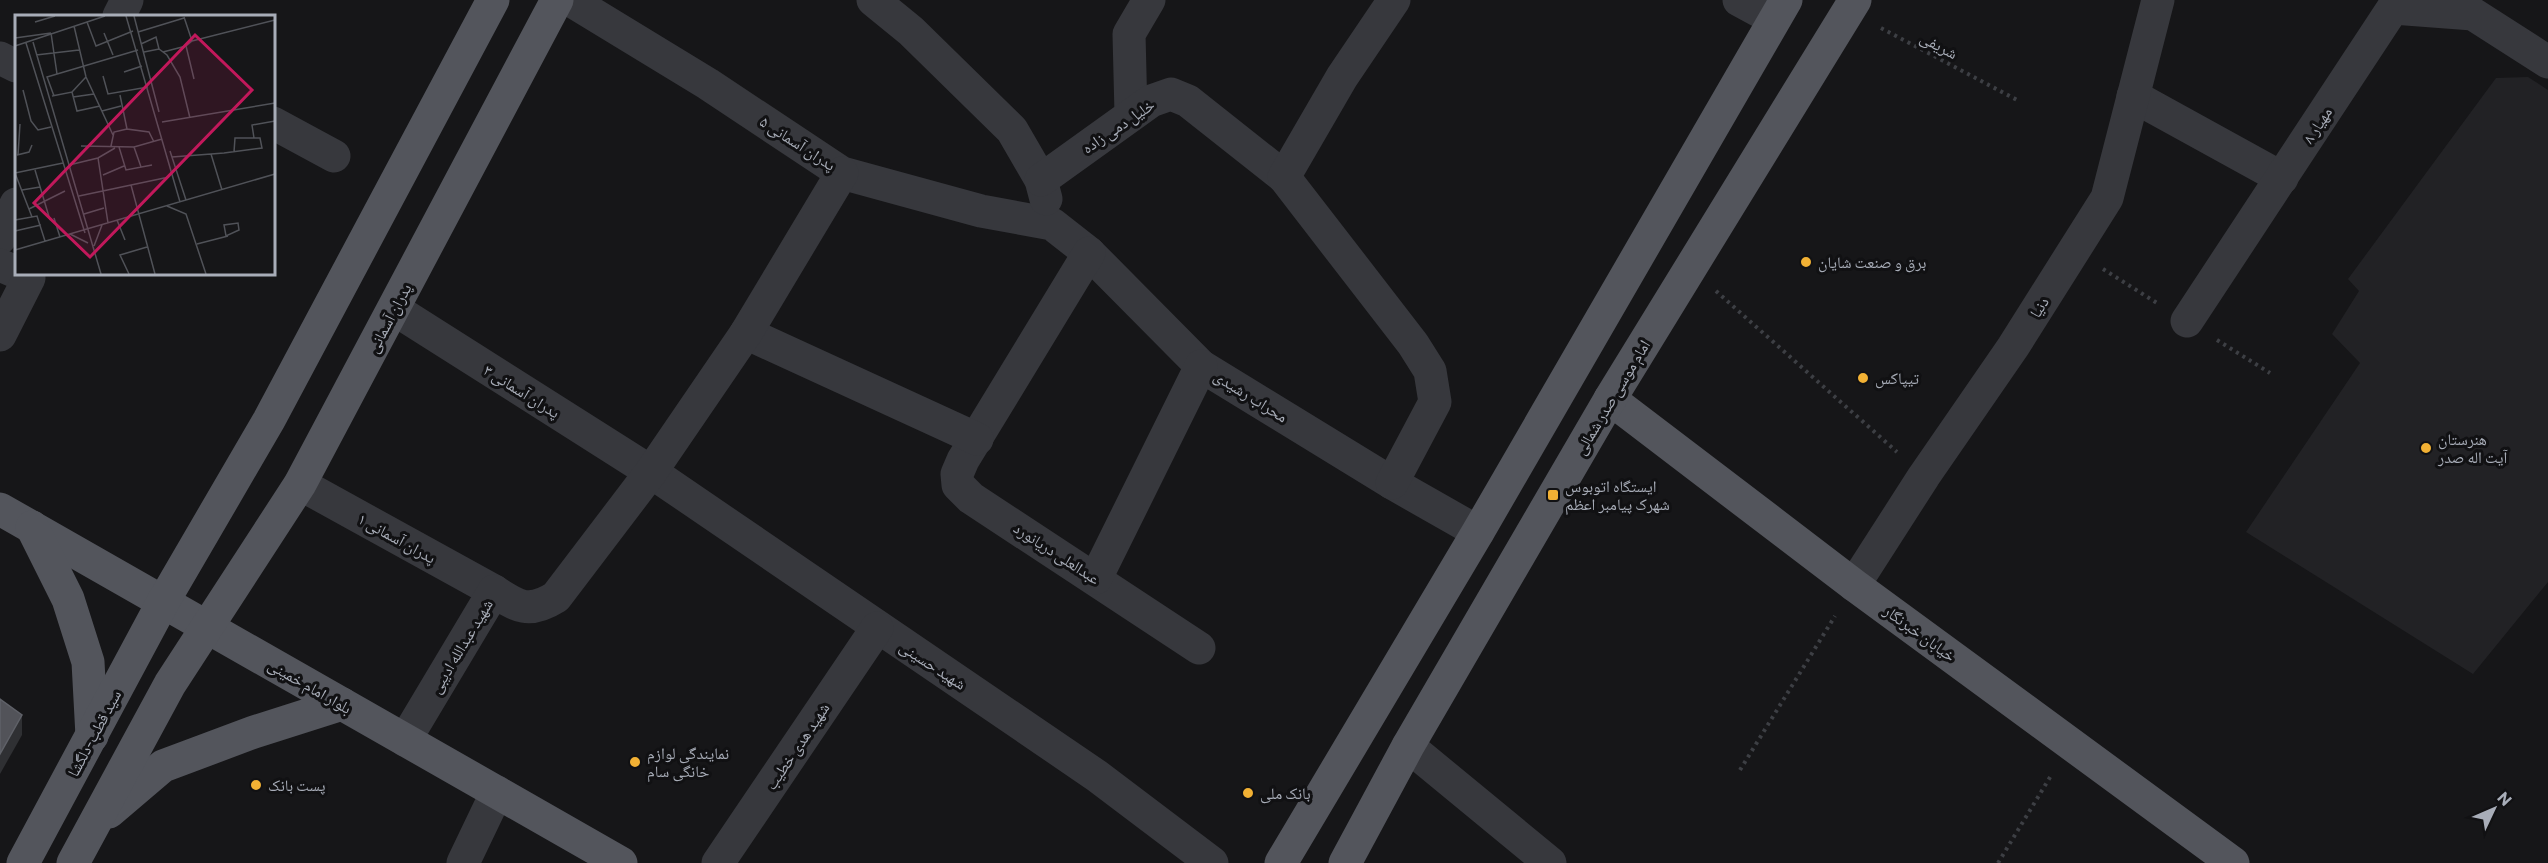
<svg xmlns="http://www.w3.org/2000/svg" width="2548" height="863" font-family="Commissioner,'Noto Naskh Arabic',sans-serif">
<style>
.built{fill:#222225}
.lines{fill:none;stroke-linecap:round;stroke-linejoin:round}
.path{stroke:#3d3f44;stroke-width:4;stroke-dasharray:3 4.5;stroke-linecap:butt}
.minor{stroke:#37383d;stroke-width:33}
.major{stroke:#53555c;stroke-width:33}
.shaded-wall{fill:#2f3033}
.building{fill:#525359;stroke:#5f6168;stroke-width:1.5}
.poi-dot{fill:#f2b134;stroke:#111113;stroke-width:2}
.labels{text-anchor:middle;stroke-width:6;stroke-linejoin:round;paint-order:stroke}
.street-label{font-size:16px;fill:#a8adb8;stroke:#111113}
.poi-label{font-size:16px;fill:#a8adb8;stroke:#111113;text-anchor:start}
.inset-road{fill:none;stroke:#505258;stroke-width:1.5}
.view{fill:#c2185b;fill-opacity:0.15;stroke:#c2185b;stroke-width:3}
.inset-edge{fill:none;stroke:#a8adb8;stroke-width:3}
</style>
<rect width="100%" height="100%" fill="#161618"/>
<path class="built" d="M 2528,77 L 2548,90 L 2548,582 L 2473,674 L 2246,532 L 2360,363 L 2332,334 L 2359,291 L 2348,279 L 2496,78 Z"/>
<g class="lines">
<g class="path">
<path d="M 1881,28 L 2019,101"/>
<path d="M 2103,269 L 2157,303"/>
<path d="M 1716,291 L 1897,452"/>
<path d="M 2217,340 L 2270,373"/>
<path d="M 1740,770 L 1835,616"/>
<path d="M 1998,863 L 2052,774"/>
</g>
<g class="minor">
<path d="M 570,0 L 708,84 L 842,173 L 981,211 L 1052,224 L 1089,253 L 1201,366 L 1392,483 L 1478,532"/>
<path d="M 873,0 L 911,31 L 1012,130 L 1041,180 L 1046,199"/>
<path d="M 1739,0 L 1774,19"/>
<path d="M 119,16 L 127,0"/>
<path d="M 0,58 L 16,66"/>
<path d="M 2133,96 L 2282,178"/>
<path d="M 1131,114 L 1129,34 L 1149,0"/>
<path d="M 273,123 L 334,156"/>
<path d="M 1041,180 L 1151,101 L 1171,94 L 1188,101 L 1284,177"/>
<path d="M 0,238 L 16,204"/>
<path d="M 1089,253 L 963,460 L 957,474 L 958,485 L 971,498 L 1199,648"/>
<path d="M 0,265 L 16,272"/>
<path d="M 394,309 L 651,472 L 1097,776 L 1212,863"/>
<path d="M 2187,321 L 2393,8 L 2473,14 L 2548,62"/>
<path d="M 746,333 L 977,439"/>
<path d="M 0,335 L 29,278"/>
<path d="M 1392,483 L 1435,402 L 1430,371 L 1413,344 L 1284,177 L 1342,77 L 1394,0"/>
<path d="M 300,484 L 494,591"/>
<path d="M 1096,578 L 1201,366"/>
<path d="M 1854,585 L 1924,476 L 2013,347 L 2107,198 L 2158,0"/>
<path d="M 405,740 L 494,591 C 518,607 529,614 556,597 L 651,472 L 746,333 L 842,173"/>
<path d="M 1408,746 L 1550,863"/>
<path d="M 463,863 L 497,792"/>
<path d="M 718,863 L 877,628"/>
</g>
<g class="major">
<path d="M 1610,399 L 1854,585 L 2233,863"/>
<path d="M 0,509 L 621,863"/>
<path d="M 32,527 L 68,599 L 88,662 L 92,736"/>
<path d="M 109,812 L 163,766 L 254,732 L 342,704"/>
<path d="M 23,863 L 163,602 L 269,420 L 493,0"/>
<path d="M 73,863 L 170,684 L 300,484 L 557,0"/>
<path d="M 1281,863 L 1478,532 L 1786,0"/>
<path d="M 1345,863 L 1408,746 L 1610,399 L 1855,0"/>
</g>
</g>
<path class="shaded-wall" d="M 22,715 L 22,735 L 0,774 L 0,754 Z"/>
<path class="building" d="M 0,699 L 22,715 L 0,754 Z"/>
<g class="poi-dot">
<circle cx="1806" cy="262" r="6"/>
<circle cx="1863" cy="378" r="6"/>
<circle cx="2426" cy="448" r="6"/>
<rect x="1547" y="489" width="12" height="12" rx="3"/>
<circle cx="635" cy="762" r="6"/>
<circle cx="256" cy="785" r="6"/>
<circle cx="1248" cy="793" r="6"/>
</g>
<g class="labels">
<g class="street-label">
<text transform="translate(1939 45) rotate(28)" y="6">شریفی</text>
<text transform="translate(2317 125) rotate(-57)" y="6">مهیار ۸</text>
<text transform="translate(1118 126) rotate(-34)" y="6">خلیل دمی زاده</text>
<text transform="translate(798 143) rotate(33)" y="6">پدران آسمانی ۵</text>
<text transform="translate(2039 307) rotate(-58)" y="6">دنیا</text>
<text transform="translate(389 318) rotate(-62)" y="6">پدران آسمانی</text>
<text transform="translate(522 391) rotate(32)" y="6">پدران آسمانی ۳</text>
<text transform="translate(1251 396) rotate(32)" y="6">محراب رشیدی</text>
<text transform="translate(1612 397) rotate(-59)" y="6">امام موسی صدر شمالی</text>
<text transform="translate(397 538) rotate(29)" y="6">پدران آسمانی ۱</text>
<text transform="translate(1057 553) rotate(33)" y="6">عبدالعلی دریانورد</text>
<text transform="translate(1920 633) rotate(36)" y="6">خیابان خبرنگار</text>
<text transform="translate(461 646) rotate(-59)" y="6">شهید عبدالله ادیبی</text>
<text transform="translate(933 665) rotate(33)" y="6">شهید حسینی</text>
<text transform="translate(310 686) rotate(30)" y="6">بلوار امام خمینی</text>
<text transform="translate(94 733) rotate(-62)" y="6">سید قطب-دلگشا</text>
<text transform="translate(797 746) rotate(-56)" y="6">شهید هدی خطیب</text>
</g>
<g class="poi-label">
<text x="1818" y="268">برق و صنعت شایان</text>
<text x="1875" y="384">تیپاکس</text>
<text x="2438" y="445">هنرستان<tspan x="2438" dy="18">آیت اله صدر</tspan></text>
<text x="1565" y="492">ایستگاه اتوبوس<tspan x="1565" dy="18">شهرک پیامبر اعظم</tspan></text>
<text x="647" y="759">نمایندگی لوازم<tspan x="647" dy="18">خانگی سام</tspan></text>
<text x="268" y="791">پست بانک</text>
<text x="1260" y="799">بانک ملی</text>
</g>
</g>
<g transform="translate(15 15)">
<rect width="260" height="260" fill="#161618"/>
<path class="inset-road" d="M 111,1 L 165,187M 119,1 L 144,97M 169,2 L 177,26M 20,7 L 40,1M 72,7 L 81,31 L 118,16M 59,11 L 71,62 L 98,120M 123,17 L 169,3M 36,18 L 42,59M 89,18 L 98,40M 0,23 L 36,18M 177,26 L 260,5M 177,26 L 171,31 L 179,64M 18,27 L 86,259M 11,28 L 70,218M 126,29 L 141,22 L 144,34M 0,31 L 90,1M 129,37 L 144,34 L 152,40 L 165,62 L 175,103M 148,37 L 171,31M 21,40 L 64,35M 109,57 L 127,51M 88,61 L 93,79 L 133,72M 8,75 L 16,106 L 23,115 L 36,112M 57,77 L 71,62M 105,80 L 112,114 L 134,117 L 139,127M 37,81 L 57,77 L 62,96 L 85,91M 39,81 L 32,62 L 123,35M 58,82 L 79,79M 87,96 L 106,91M 147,107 L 260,88M 239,123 L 237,110 L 260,106M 66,131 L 119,132 L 147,124M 96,131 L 99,117 L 112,114M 104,132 L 111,155 L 137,150M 119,132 L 126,152M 155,136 L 171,185M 196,139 L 207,175M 2,140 L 14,137 L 17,130M 3,140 L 5,109M 157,142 L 209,138 L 247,133 L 245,123 L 220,123 L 219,137M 83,143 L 93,208M 54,150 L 83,143 L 100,133M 20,155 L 35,205M 0,158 L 48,148M 0,158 L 17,202M 88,160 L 109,151M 116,170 L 140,259M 7,175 L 25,172M 64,181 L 154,162M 152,191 L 171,199 L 191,259M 14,194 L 50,176M 69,199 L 89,193M 39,203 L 45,222M 0,205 L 22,201 L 30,226M 102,205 L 110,225M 223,208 L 224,215 L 211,221 L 209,210 ZM 0,216 L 26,210M 55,219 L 73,228M 182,229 L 213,221M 79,231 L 87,210M 0,235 L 260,159M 114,259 L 105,240 L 132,232"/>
<path class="view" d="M 180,20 L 237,75 L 75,242 L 19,188 Z"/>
<rect width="260" height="260" class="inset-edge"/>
</g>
<g transform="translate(2494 809) rotate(46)" stroke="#111113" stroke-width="4.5" paint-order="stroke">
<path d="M0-4.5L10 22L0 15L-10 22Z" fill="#a8adb8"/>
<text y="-9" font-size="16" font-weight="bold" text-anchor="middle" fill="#a8adb8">N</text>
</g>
</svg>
